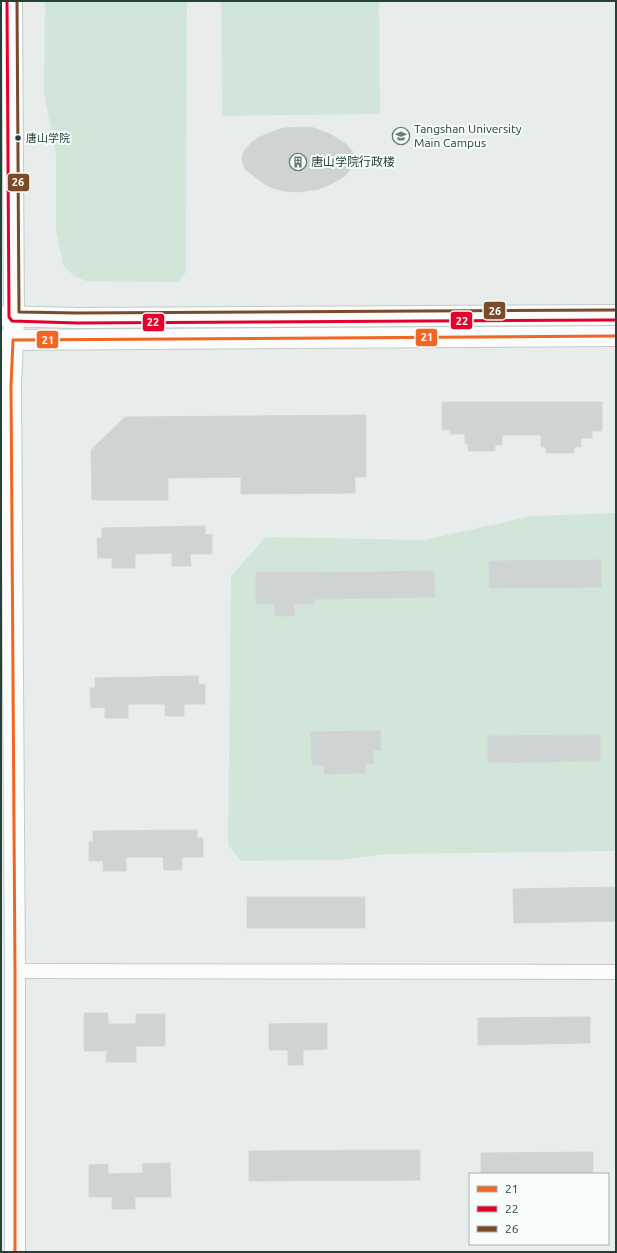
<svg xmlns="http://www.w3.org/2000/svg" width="617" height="1253" font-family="Ubuntu,'Noto Sans SC',sans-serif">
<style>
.green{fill:#d1e6d8}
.building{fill:#cfd4d2;stroke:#d1d6d4}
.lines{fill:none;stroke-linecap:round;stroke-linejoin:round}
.minor-casing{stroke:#c5cac8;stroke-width:16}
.secondary-casing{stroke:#c3cbc8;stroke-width:22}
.minor{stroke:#fcfcfc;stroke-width:14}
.secondary{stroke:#fcfcfc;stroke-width:20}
.bus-1-casing{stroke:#f7fbf9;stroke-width:6}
.bus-2-casing{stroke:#f7fbf9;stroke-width:6}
.bus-3-casing{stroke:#f7fbf9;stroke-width:6}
.bus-1{stroke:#f26522;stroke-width:3}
.bus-2{stroke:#e4002b;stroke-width:3}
.bus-3{stroke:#7a4b2a;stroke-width:3}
.bus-dot{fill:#24423a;stroke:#f7fbf9;stroke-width:1.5}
.labels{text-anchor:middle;stroke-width:4;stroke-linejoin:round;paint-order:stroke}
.bus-label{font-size:11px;fill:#24423a;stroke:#f7fbf9;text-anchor:start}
.poi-label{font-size:12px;fill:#24423a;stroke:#f7fbf9;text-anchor:start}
.line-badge{stroke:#f7fbf9;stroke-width:1.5}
.badge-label{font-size:11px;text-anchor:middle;font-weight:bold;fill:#fff}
</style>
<rect width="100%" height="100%" fill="#e8edeb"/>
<g class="green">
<path d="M 45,1 L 187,1 L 186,272 L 178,282 L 86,281 L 74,276 L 63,265 L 56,231 L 56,154 L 44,93 Z"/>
<path d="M 221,1 L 379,1 L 380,114 L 222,116 Z"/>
<path d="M 616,513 L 616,851 L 387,854 L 340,860 L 241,861 L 228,845 L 231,576 L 266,537 L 424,540 L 532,516 Z"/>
</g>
<g class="building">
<path d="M 304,127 L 314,128 L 330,134 L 346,144 L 353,152 L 355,158 L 353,166 L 345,176 L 331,184 L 319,189 L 298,192 L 285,191 L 273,188 L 263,183 L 245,169 L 242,159 L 244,151 L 251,143 L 258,138 L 276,130 L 285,128 Z"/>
<path d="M 442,402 L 602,402 L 602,431 L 592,431 L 592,438 L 581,438 L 581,447 L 574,447 L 574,453 L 546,453 L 546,447 L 541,447 L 541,435 L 502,435 L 502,445 L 495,445 L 495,451 L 468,451 L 468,444 L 465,444 L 465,434 L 450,434 L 450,430 L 442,430 Z"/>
<path d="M 366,415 L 366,477 L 355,477 L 355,493 L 241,494 L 241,477 L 168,478 L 168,500 L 92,500 L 91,450 L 125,417 Z"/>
<path d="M 205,526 L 205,535 L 212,534 L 212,554 L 190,554 L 191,566 L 172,566 L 172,553 L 135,554 L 135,568 L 112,568 L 112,558 L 98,558 L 97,538 L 102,538 L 102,528 Z"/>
<path d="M 601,560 L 601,587 L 489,588 L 489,561 Z"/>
<path d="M 434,571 L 435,597 L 315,599 L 315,604 L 294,604 L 294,616 L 275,616 L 274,604 L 256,604 L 256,572 L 315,572 L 315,573 Z"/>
<path d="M 198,676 L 199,685 L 205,684 L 205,704 L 184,704 L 184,716 L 165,716 L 165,704 L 128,704 L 128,718 L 105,718 L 105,707 L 91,708 L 90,688 L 95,688 L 95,678 Z"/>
<path d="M 380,731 L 381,750 L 373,750 L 374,764 L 365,764 L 365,773 L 324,774 L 324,765 L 312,765 L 311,732 Z"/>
<path d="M 600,735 L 600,761 L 488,763 L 488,736 Z"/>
<path d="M 197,830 L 197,838 L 203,838 L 203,857 L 182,857 L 182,870 L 164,870 L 163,857 L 126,857 L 126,871 L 103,871 L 103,861 L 89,861 L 89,842 L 93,842 L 93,831 Z"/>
<path d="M 616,887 L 616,921 L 514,923 L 513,889 Z"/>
<rect x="247" y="897" width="118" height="31"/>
<path d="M 84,1013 L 108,1013 L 108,1024 L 136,1024 L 136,1014 L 165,1014 L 165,1046 L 136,1046 L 136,1062 L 106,1062 L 107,1051 L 84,1051 Z"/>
<path d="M 590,1017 L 590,1043 L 478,1045 L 478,1018 Z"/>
<path d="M 327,1023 L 327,1049 L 303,1050 L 303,1065 L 288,1065 L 288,1050 L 269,1050 L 269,1024 Z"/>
<path d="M 420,1150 L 420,1180 L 249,1181 L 249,1151 Z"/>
<path d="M 593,1152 L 593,1174 L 481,1174 L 481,1153 Z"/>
<path d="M 170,1163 L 171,1197 L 135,1197 L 135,1209 L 112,1209 L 112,1197 L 89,1197 L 89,1165 L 108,1164 L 108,1174 L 143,1173 L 142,1164 Z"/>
</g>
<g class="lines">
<defs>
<path id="minor" d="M 15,971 L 616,972"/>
<g id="secondary">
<path d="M 12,1 L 14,317 L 11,385 L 15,971 L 15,1252"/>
<path d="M 1,316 L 77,318 L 616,315"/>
<path d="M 1,340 L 616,336"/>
</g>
</defs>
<use href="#minor" class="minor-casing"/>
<use href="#secondary" class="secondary-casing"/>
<use href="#minor" class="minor"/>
<use href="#secondary" class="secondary"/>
<defs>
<path id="bus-1" d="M 15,1252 L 15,971 L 11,385 L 13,340 L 616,336"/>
<path id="bus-2" d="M 7,1 L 9,317 L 12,321 L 77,323 L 616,320"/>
<path id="bus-3" d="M 17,1 L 19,312 L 77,313 L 616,310"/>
</defs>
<use href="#bus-1" class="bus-1-casing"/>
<use href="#bus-2" class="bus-2-casing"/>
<use href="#bus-3" class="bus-3-casing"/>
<use href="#bus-1" class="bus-1"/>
<use href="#bus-2" class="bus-2"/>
<use href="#bus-3" class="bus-3"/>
</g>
<defs>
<symbol id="university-ring" viewBox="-11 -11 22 22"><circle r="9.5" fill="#f7fbf9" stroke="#697e78" stroke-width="1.5"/><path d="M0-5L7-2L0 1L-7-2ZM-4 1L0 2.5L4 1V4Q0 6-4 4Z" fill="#697e78"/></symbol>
<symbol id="building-ring" viewBox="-11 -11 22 22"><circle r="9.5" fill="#f7fbf9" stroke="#697e78" stroke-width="1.5"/><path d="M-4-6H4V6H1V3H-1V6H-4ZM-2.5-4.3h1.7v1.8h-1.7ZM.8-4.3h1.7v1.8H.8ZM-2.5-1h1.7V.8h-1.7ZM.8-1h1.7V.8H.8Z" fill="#697e78"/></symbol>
</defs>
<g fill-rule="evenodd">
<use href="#university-ring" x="391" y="126" width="20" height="20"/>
<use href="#building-ring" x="288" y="152" width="20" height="20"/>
</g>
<circle class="bus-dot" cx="18" cy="138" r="3.5"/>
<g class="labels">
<g class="bus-label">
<text x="26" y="142">唐山学院</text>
</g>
<g class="poi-label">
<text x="414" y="133">Tangshan University<tspan x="414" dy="14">Main Campus</tspan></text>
<text x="311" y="166">唐山学院行政楼</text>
</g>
</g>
<g class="line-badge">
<rect x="7" y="173" width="23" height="19" rx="4" fill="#7a4b2a"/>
<rect x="483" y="301" width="23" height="19" rx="4" fill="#7a4b2a"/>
<rect x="450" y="311" width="23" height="19" rx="4" fill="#e4002b"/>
<rect x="142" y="313" width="23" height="19" rx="4" fill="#e4002b"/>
<rect x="415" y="328" width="23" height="19" rx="4" fill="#f26522"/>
<rect x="36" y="330" width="23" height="19" rx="4" fill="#f26522"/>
</g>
<g class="badge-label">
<text x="18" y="186">26</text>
<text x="495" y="315">26</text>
<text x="462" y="325">22</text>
<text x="153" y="326">22</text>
<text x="427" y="341">21</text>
<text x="48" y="344">21</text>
</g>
<rect width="617" height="1253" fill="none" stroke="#24423a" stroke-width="4"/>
<rect x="469" y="1173" width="140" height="72" fill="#f7fbf9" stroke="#a3b1ad"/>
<rect x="477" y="1186" width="20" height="6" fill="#f26522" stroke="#a3b1ad"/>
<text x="505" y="1193" font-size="12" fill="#24423a">21</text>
<rect x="477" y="1206" width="20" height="6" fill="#e4002b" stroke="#a3b1ad"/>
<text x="505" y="1213" font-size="12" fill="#24423a">22</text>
<rect x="477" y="1226" width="20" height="6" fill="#7a4b2a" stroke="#a3b1ad"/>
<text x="505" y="1233" font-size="12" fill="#24423a">26</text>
</svg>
